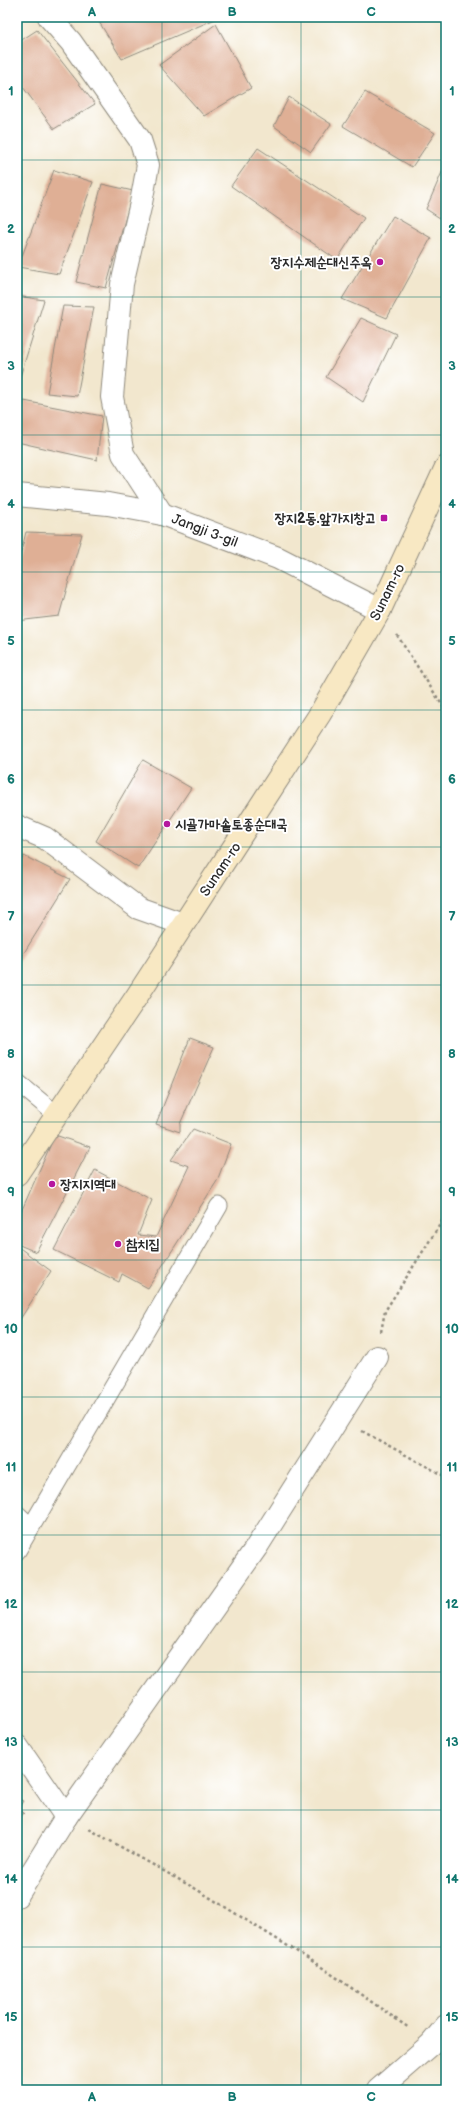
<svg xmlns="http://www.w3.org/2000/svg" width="463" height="2107" font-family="'Balsamiq Sans','Poor Story',sans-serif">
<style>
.building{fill:#dfaf95}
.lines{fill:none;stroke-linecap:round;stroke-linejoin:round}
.lane-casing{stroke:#8e897c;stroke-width:19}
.street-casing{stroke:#8e897c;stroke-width:24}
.secondary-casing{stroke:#8e897c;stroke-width:24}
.path{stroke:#8e897c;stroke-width:2.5;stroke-dasharray:3 3;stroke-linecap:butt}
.lane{stroke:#fff;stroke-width:17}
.street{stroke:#fff;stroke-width:22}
.secondary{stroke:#f8e8c3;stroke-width:22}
.grid{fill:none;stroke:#0f766e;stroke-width:1;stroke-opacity:0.55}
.poi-dot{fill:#b5179e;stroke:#fff;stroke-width:1.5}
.labels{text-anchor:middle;stroke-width:4;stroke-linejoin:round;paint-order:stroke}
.poi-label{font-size:14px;font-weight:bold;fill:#2b2b2b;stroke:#fff;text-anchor:start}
.street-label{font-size:14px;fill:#2b2b2b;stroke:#fff}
.neatline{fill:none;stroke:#0f766e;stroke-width:1.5}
.grid-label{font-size:13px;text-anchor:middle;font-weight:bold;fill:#0f766e}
</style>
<rect width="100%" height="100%" fill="#fff"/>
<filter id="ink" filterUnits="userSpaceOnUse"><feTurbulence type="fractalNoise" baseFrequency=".025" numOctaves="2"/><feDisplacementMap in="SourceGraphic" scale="8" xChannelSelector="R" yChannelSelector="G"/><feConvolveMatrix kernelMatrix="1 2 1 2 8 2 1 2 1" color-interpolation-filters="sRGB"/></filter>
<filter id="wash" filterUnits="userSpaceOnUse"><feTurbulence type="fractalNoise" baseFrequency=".012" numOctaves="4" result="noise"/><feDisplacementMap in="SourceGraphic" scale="16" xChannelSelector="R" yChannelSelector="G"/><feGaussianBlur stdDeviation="0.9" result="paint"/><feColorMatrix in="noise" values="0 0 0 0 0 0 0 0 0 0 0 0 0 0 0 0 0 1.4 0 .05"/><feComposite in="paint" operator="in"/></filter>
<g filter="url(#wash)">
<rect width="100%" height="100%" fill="#f2e7ce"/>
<g id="blocks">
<g class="building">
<path d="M 96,17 L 220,17 L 122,59 Z"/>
<path d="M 216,24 L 251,88 L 204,116 L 159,65 Z"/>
<path d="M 37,30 L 95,104 L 54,129 L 17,79 L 17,43 Z"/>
<path d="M 365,92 L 435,133 L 412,167 L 343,126 Z"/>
<path d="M 289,97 L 331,124 L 311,152 L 274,126 Z"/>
<path d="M 258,148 L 364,218 L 337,260 L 231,186 Z"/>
<path d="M 446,163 L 446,222 L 426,209 Z"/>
<path d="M 54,170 L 93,182 L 59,274 L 18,267 Z"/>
<path d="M 102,184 L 133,191 L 106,288 L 76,282 Z"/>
<path d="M 393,216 L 431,238 L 387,318 L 342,299 Z"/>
<path d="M 17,296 L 44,300 L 19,380 L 17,379 Z"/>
<path d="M 63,306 L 94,307 L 77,396 L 47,393 Z"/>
<path d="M 361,318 L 396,334 L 363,402 L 326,377 Z"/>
<path d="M 24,401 L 102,416 L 97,460 L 17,442 Z"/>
<path d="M 26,532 L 82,534 L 59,616 L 17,621 L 17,568 Z"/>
<path d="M 143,760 L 191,788 L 138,868 L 96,841 Z"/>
<path d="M 24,856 L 70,879 L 17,964 L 17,868 Z"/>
<path d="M 190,1038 L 214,1047 L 180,1124 L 180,1132 L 156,1124 Z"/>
<path d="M 193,1129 L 231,1144 L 217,1181 L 148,1288 L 122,1274 L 119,1282 L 54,1250 L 95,1170 L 152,1200 L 138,1235 L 156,1237 L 189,1166 L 171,1160 Z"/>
<path d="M 55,1135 L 90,1147 L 36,1252 L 17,1244 L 17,1221 Z"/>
<path d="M 17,1246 L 51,1271 L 17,1324 Z"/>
<path d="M 17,1798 L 23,1801 L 18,1809 L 24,1813 L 17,1821 Z"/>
</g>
</g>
</g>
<g filter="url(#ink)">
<use href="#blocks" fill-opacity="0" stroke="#8e897c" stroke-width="1"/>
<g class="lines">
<defs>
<g id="lane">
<path d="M 17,1082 L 57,1115"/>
<path d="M 17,1514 L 31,1527"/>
<path d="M 17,1551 L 219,1206"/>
</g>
<g id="street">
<path d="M 49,17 L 71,42 L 140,140 L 148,165 L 141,203 L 122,284 L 112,397 L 123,454 L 162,514"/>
<path d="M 17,495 L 108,504 L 162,514 L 278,558 L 380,610"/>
<path d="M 17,826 L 45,838 L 138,908 L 183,924"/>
<path d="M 17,1746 L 66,1817"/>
<path d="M 17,1896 L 66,1817 L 256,1548 L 377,1357"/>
<path d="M 378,2090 L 431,2044 L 446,2026"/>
</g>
<path id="secondary" d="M 17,1174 L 137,996 L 320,714 L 380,610 L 446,467"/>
</defs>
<use href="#lane" class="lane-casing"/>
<use href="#street" class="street-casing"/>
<use href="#secondary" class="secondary-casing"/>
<g class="path">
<path d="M 397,635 L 446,711"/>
<path d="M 381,1332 L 385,1311 L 446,1215"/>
<path d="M 362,1431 L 446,1477"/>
<path d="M 89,1829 L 196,1889 L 317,1964 L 409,2028"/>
</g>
<use href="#lane" class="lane"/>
<use href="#street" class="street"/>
<use href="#secondary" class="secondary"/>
</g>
</g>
<path class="grid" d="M 162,17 L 162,2090M 301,17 L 301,2090M 17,160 L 446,160M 17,297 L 446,297M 17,435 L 446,435M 17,572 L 446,572M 17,710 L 446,710M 17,847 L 446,847M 17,985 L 446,985M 17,1122 L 446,1122M 17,1260 L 446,1260M 17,1397 L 446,1397M 17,1535 L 446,1535M 17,1672 L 446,1672M 17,1810 L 446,1810M 17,1947 L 446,1947"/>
<g class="poi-dot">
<circle cx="380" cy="262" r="4"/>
<rect x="380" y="514" width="8" height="8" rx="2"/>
<circle cx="167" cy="824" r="4"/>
<circle cx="52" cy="1184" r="4"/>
<circle cx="118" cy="1244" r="4"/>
</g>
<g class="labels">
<g class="poi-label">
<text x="372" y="267" text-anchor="end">장지수제순대신주옥</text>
<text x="376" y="523" text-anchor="end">장지2동.앞가지창고</text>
<text x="175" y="829">시골가마솥토종순대국</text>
<text x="60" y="1189">장지지역대</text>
<text x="126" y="1249">참치집</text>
</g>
<g class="street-label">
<text transform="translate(205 530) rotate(21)" y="5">Jangji 3-gil</text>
<text transform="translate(387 592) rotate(-64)" y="5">Sunam-ro</text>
<text transform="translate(220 869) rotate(-56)" y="5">Sunam-ro</text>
</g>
</g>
<rect width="463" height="2107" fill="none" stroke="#fff" stroke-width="44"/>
<rect x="22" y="22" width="419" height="2063" class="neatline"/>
<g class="grid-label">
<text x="92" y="16">A</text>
<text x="232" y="16">B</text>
<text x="371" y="16">C</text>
<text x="11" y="95">1</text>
<text x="452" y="95">1</text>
<text x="11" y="233">2</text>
<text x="452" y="233">2</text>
<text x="11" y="370">3</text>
<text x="452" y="370">3</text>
<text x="11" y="508">4</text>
<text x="452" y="508">4</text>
<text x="11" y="645">5</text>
<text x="452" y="645">5</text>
<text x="11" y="783">6</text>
<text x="452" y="783">6</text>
<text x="11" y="921">7</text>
<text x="452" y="921">7</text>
<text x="11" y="1058">8</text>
<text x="452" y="1058">8</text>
<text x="11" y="1196">9</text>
<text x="452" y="1196">9</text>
<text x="11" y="1333">10</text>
<text x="452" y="1333">10</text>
<text x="11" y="1471">11</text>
<text x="452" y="1471">11</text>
<text x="11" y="1608">12</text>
<text x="452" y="1608">12</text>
<text x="11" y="1746">13</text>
<text x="452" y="1746">13</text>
<text x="11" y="1883">14</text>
<text x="452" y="1883">14</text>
<text x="11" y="2021">15</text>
<text x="452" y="2021">15</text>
<text x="92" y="2101">A</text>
<text x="232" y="2101">B</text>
<text x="371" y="2101">C</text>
</g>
</svg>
